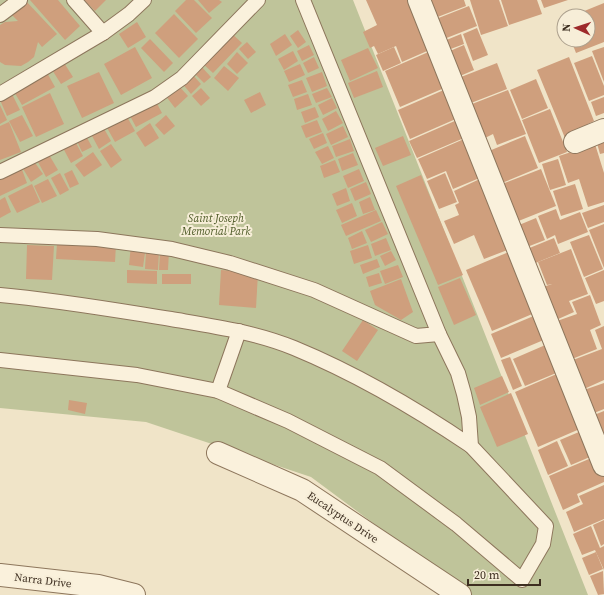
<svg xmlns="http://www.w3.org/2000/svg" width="604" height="595" font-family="'Source Serif 4',serif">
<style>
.cemetery{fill:#bfc49a}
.building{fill:#cf9f7d}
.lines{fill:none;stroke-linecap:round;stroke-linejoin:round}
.service-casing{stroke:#8d765c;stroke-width:16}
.minor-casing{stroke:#8d765c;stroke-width:24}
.service{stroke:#faf1dc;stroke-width:14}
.minor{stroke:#faf1dc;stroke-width:22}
.labels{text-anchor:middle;stroke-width:4;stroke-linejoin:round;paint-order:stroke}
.park-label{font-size:11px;font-style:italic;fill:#4d5a26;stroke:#f7eed8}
.street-label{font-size:11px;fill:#3d2e20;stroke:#f7eed8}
</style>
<rect width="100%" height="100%" fill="#f0e4c8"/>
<path class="cemetery" d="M 0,0 L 353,0 L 588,595 L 470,595 L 311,477 L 146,422 L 0,408 Z"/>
<g class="building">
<path d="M 25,0 L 57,34 L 42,47 L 38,42 L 34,57 L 28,62 L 21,66 L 5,65 L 0,62 L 0,25 L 5,22 L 18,21 L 9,12 Z"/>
<path d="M 30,0 L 58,0 L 80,26 L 65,40 Z"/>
<path d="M 84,0 L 106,0 L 95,11 Z"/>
<path d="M 186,0 L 194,0 L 212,18 L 196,33 L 175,11 Z"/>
<path d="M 198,0 L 219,0 L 222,2 L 209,13 Z"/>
<path d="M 366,0 L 413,0 L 434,48 L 402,62 L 396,46 L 378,54 L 374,46 L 370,48 L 363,32 L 377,25 Z"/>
<path d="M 428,0 L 464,0 L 466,6 L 435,18 Z"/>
<path d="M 470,0 L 499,0 L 508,26 L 481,35 Z"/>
<path d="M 501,0 L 537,0 L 542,14 L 509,25 Z"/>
<path d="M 541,0 L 568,0 L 544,8 Z"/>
<path d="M 604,3 L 604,42 L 576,53 L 571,40 L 588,40 L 588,16 L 572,16 Z"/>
<path d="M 469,6 L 477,26 L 444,39 L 436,19 Z"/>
<path d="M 174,14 L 198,39 L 179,58 L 155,33 Z"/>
<path d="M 137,22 L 146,37 L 128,48 L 119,34 Z"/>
<path d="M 477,28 L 488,55 L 473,61 L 463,34 Z"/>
<path d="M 298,30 L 306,42 L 298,48 L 290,36 Z"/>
<path d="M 229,31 L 242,43 L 213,73 L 200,61 Z"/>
<path d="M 285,34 L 292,45 L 276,56 L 270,44 Z"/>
<path d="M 461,34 L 464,44 L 448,50 L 444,41 Z"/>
<path d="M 150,39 L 173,63 L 164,72 L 141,48 Z"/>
<path d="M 247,42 L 256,52 L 248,59 L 239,49 Z"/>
<path d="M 309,45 L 314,55 L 302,61 L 297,51 Z"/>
<path d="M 464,45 L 474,70 L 460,76 L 450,51 Z"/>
<path d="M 135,47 L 152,78 L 121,95 L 104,64 Z"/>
<path d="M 394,47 L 401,63 L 383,71 L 376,55 Z"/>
<path d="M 604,47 L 604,82 L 592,51 Z"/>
<path d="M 368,48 L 378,68 L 350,81 L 341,60 Z"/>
<path d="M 433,50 L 449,86 L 400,107 L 385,71 Z"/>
<path d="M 293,51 L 298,61 L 284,70 L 278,59 Z"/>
<path d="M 237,52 L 248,63 L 237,74 L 227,64 Z"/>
<path d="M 592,56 L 604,86 L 604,95 L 589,101 L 574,63 Z"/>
<path d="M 314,57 L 319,68 L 308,73 L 303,63 Z"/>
<path d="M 569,57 L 594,121 L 588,124 L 589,128 L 565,138 L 537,70 Z"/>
<path d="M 61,58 L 73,77 L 61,84 L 49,65 Z"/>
<path d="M 497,63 L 507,89 L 471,103 L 461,77 Z"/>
<path d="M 199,64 L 211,77 L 204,83 L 192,71 Z"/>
<path d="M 300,64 L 305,75 L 289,82 L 284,71 Z"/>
<path d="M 224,66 L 239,78 L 228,91 L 214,78 Z"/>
<path d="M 46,71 L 55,87 L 22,105 L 13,90 Z"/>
<path d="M 377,71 L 383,87 L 354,98 L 348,83 Z"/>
<path d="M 99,72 L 114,103 L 82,118 L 67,86 Z"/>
<path d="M 322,72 L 327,86 L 312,92 L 306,78 Z"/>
<path d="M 191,73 L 201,84 L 191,94 L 181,82 Z"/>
<path d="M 536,79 L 548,108 L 522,119 L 510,90 Z"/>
<path d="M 302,80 L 307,92 L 293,97 L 288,85 Z"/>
<path d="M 177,84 L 188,96 L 175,108 L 165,95 Z"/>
<path d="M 201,88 L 210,98 L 201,106 L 192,96 Z"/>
<path d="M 327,88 L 332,97 L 316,103 L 312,94 Z"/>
<path d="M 446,89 L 458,118 L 410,139 L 398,110 Z"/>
<path d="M 508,90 L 526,134 L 497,145 L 493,134 L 485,138 L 472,104 Z"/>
<path d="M 260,92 L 266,105 L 251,113 L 244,100 Z"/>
<path d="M 50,93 L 64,124 L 36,137 L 22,107 Z"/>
<path d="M 12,94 L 20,110 L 7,116 L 0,100 Z"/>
<path d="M 308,94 L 312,105 L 297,110 L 294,99 Z"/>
<path d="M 604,97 L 604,113 L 596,116 L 591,102 Z"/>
<path d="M 154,98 L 162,113 L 136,127 L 128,112 Z"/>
<path d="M 332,98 L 337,108 L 323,115 L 318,105 Z"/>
<path d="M 0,105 L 7,120 L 0,124 Z"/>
<path d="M 315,107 L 319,117 L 305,123 L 301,112 Z"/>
<path d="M 550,109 L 567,152 L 539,163 L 522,120 Z"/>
<path d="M 336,111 L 343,123 L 328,131 L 322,119 Z"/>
<path d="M 22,115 L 33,136 L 20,142 L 9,121 Z"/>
<path d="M 126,115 L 135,131 L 115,142 L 106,126 Z"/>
<path d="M 166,115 L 175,126 L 164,135 L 155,125 Z"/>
<path d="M 317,120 L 322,132 L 306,138 L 301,126 Z"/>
<path d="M 457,120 L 464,138 L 417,158 L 409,141 Z"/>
<path d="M 9,122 L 21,152 L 0,160 L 0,126 Z"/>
<path d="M 150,123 L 159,138 L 145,147 L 136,133 Z"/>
<path d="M 343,126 L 348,137 L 331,145 L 326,134 Z"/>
<path d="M 103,127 L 111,141 L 99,149 L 91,134 Z"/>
<path d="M 323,133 L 327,143 L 314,149 L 309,139 Z"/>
<path d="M 604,133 L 604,153 L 600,154 L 595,136 Z"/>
<path d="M 85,134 L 92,147 L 82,152 L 76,139 Z"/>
<path d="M 403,136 L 411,155 L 383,166 L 375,148 Z"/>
<path d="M 525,136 L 538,168 L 502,183 L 489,151 Z"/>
<path d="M 350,139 L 354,151 L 336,157 L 332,146 Z"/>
<path d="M 464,139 L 482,177 L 453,189 L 446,171 L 427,179 L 418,159 Z"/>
<path d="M 75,141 L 83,156 L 71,163 L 63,148 Z"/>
<path d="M 111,144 L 122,160 L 111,168 L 100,151 Z"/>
<path d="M 595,144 L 604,173 L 604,202 L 588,207 L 579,179 L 568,183 L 559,156 Z"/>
<path d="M 328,146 L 334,158 L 322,164 L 315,152 Z"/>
<path d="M 93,152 L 102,165 L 84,177 L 75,165 Z"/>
<path d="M 48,153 L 58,170 L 46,177 L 37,160 Z"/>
<path d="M 353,153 L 358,165 L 342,171 L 338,159 Z"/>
<path d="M 558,159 L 566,185 L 550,190 L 542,164 Z"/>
<path d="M 33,160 L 43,174 L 31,182 L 22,167 Z"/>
<path d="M 335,160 L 340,172 L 324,178 L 320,166 Z"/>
<path d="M 21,167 L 27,183 L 0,196 L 0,178 Z"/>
<path d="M 359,169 L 364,181 L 348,188 L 343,176 Z"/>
<path d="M 541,169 L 556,206 L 516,222 L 502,184 Z"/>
<path d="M 72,170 L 79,184 L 70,188 L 64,174 Z"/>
<path d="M 60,173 L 69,190 L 60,195 L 51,178 Z"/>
<path d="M 445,173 L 457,202 L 439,209 L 427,181 Z"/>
<path d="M 421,175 L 463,275 L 438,285 L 396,186 Z"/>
<path d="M 482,178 L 510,249 L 484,259 L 474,235 L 454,244 L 444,221 L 459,215 L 455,205 L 459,203 L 454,191 Z"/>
<path d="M 48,179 L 57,196 L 42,203 L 34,186 Z"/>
<path d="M 366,182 L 371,194 L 355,201 L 350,189 Z"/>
<path d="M 32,184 L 40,202 L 17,213 L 8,196 Z"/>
<path d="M 575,184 L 583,209 L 561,216 L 553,191 Z"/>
<path d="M 346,188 L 350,201 L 337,206 L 332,194 Z"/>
<path d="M 5,197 L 11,212 L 0,218 L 0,200 Z"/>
<path d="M 370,197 L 375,210 L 363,214 L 359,202 Z"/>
<path d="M 352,203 L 357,216 L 342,223 L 336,210 Z"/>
<path d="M 604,205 L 604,222 L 588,228 L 582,213 Z"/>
<path d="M 556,209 L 560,220 L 580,212 L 588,232 L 558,244 L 555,235 L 547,239 L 538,216 Z"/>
<path d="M 376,210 L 381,221 L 346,236 L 341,225 Z"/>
<path d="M 536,218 L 545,240 L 527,247 L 519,225 Z"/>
<path d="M 382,222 L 388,234 L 371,242 L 365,230 Z"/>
<path d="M 604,224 L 604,268 L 589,230 Z"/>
<path d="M 362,231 L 367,243 L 352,249 L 348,238 Z"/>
<path d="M 589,235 L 603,269 L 584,277 L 570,242 Z"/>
<path d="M 386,238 L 391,250 L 375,256 L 371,244 Z"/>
<path d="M 554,238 L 560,253 L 533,264 L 527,249 Z"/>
<path d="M 57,243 L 116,245 L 115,262 L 56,259 Z"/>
<path d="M 27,245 L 54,246 L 52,280 L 26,279 Z"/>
<path d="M 131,245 L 146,246 L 143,267 L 129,265 Z"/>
<path d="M 368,245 L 372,258 L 354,264 L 350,251 Z"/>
<path d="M 571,249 L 588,294 L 569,301 L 574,312 L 556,320 L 543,287 L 552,284 L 547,285 L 538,262 Z"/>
<path d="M 146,251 L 159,251 L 158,270 L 145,269 Z"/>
<path d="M 160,251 L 169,251 L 168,270 L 159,270 Z"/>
<path d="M 391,251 L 396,260 L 385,266 L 380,256 Z"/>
<path d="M 511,251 L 537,312 L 492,331 L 466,270 Z"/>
<path d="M 377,259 L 380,267 L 363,274 L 360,265 Z"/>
<path d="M 398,265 L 403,277 L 385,284 L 380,271 Z"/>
<path d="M 127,270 L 157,271 L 157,284 L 127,283 Z"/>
<path d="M 221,270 L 258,273 L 256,308 L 219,305 Z"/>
<path d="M 604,270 L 604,301 L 596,304 L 585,278 Z"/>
<path d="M 379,273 L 382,283 L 369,287 L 366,277 Z"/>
<rect x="162" y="274" width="29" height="10"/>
<path d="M 460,278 L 476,315 L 454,325 L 438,287 Z"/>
<path d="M 401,279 L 413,312 L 401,320 L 375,305 L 370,291 Z"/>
<path d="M 590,295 L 601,325 L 590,330 L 597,349 L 572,359 L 557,321 L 577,314 L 572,302 Z"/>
<path d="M 536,315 L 546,339 L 501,358 L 491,334 Z"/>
<path d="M 363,320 L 378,330 L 357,361 L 342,351 Z"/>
<path d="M 604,326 L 604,380 L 584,389 L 573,360 L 602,349 L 595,330 Z"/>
<path d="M 550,343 L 561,371 L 525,386 L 513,359 Z"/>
<path d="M 510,357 L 522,386 L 513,390 L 501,360 Z"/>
<path d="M 559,373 L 582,428 L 538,447 L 515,392 Z"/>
<path d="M 502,376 L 509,392 L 480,405 L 474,388 Z"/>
<path d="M 604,383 L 604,409 L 594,413 L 584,390 Z"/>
<path d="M 511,393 L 528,434 L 497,447 L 480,407 Z"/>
<path d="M 69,400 L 87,403 L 85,414 L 68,410 Z"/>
<path d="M 604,411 L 604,439 L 594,415 Z"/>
<path d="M 586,429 L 597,454 L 571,465 L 560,440 Z"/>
<path d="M 557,441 L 568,466 L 548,475 L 538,450 Z"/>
<path d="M 596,456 L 604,475 L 604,482 L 577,494 L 580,502 L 563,510 L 549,476 Z"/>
<path d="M 604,485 L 604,519 L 574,532 L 566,512 L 583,504 L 579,496 Z"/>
<path d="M 604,520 L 604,544 L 601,546 L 593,525 Z"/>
<path d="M 591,526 L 600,548 L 604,546 L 604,570 L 595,550 L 582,555 L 573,534 Z"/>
<path d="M 596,552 L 603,569 L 589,575 L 582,558 Z"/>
<path d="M 603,571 L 604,594 L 598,595 L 590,576 Z"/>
</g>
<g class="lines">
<defs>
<g id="service">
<path d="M 74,0 L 103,33"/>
<path d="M 0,15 L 20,0"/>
<path d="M 0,94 L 103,33 L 129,14 L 144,0"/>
<path d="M 0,172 L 155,97 L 182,78 L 258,0"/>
<path d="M 0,235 L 97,239 L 172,249 L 230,263 L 314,290 L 416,336 L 439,334 L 303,0"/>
<path d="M 0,295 C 57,300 114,310 171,319 C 212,326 255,332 294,348 C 357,374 415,408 471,446"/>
<path d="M 0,360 L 137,375 L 218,391 L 288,421 L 380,468 L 456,524 L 522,580 L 543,544 L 546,526 L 471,446 L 469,417 L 464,394 L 458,373 L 439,334"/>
<path d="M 218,391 L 239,331"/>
</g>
<g id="minor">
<path d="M 419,0 L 604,465"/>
<path d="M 575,142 L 604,130"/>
<path d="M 218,453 L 302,490 L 460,595"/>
<path d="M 0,575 L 98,586 L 134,595"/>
</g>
</defs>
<use href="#service" class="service-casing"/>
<use href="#minor" class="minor-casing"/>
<use href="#service" class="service"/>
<use href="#minor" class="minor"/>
</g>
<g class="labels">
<g class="park-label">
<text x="216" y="222">Saint Joseph<tspan x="216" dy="13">Memorial Park</tspan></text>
</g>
<g class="street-label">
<text transform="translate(343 517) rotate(34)" y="4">Eucalyptus Drive</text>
<text transform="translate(43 580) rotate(7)" y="4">Narra Drive</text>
</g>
</g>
<g transform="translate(576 28) rotate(273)"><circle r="19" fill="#f7eed8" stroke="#ada18e"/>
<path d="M0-3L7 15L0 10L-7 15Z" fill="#9e2a2b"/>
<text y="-6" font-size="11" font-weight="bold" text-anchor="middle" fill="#3d2e20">N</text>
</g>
<path d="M468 579v6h72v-6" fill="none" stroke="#3d2e20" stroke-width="2"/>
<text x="474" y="579" font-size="12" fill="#3d2e20" stroke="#f7eed8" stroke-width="3" paint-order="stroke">20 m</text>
</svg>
